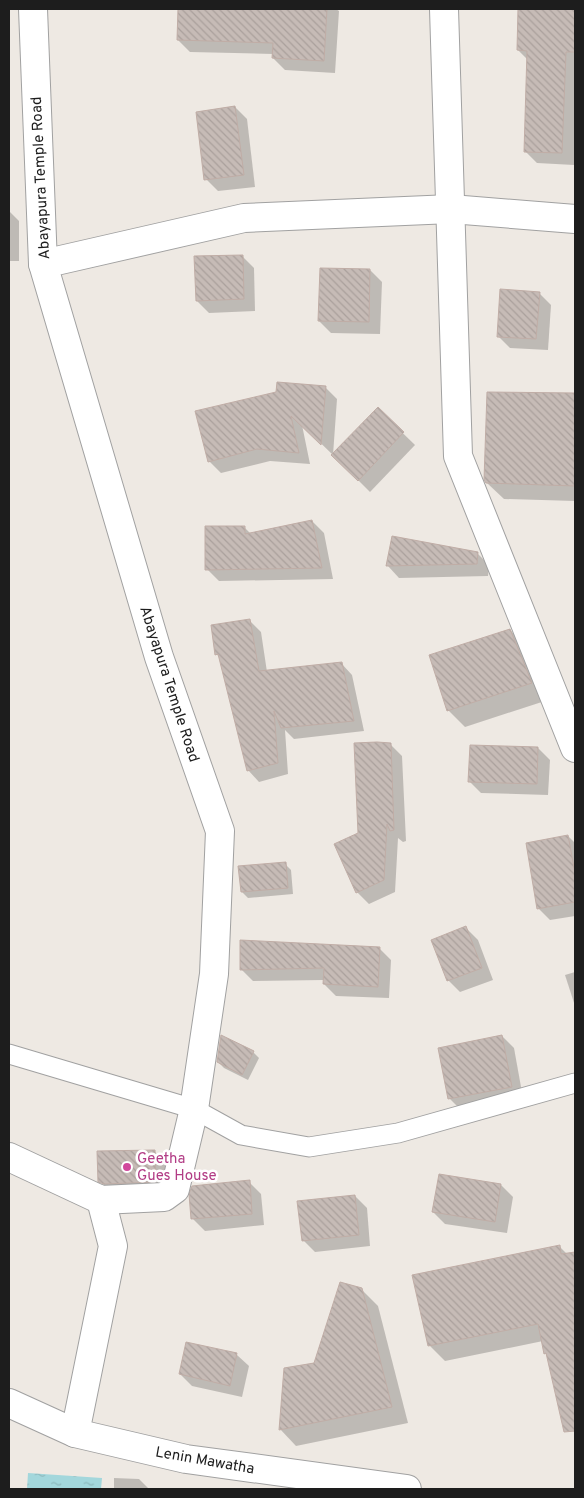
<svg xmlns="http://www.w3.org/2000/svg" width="584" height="1498" font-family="Overpass,sans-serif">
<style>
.water{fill:url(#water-ripples)}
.shadow{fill:#0003}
.building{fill:url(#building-back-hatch);stroke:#c0ada6}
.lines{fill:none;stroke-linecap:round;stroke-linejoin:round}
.lane-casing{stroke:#a1a1a1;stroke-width:21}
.street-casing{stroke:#a1a1a1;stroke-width:30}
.lane{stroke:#fff;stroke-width:19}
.street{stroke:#fff;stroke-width:28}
.hotel-dot{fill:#d1479c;stroke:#fff;stroke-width:2}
.labels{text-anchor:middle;stroke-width:5;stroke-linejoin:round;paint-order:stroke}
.street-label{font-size:15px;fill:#1d1d1d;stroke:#fff}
.hotel-label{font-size:15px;fill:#b23c85;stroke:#fff;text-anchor:start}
</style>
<defs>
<pattern id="water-ripples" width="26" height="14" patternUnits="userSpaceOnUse" patternTransform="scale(1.25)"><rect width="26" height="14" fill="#a3d7dc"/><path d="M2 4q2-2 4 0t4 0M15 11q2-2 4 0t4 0" fill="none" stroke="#8cb8bc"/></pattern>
<pattern id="building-back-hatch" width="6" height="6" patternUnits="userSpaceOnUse" patternTransform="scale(1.25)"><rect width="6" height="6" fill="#c6bbb6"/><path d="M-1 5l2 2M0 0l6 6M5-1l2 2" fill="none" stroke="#aaa09c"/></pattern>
</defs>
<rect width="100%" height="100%" fill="#eee9e3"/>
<path class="water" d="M 28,1473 L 102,1478 L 101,1489 L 27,1489 Z"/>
<g class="shadow">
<path d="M 179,9 L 336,9 L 339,11 L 335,73 L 285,70 L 273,58 L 273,54 L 190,52 L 178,40 Z"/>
<path d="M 519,9 L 569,9 L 569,10 L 575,11 L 574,165 L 537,163 L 525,151 L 528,60 L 518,50 Z"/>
<path d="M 235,107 L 247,119 L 255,187 L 218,191 L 206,179 Z"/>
<path d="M 9,211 L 19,221 L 19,261 L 9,261 Z"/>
<path d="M 242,256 L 254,268 L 255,311 L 209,313 L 197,301 Z"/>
<path d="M 370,270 L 382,282 L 380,334 L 331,333 L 319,321 Z"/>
<path d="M 539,293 L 551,305 L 548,350 L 510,348 L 498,336 Z"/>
<path d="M 325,387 L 337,399 L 333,455 L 302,425 L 310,464 L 270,461 L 221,473 L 209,461 Z"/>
<path d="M 488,393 L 575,395 L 575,501 L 504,499 L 487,483 Z"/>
<path d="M 378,409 L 415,445 L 370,492 L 333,455 Z"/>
<path d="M 312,521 L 324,533 L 333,579 L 219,581 L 207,569 L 244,527 L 251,534 Z"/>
<path d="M 477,553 L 489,565 L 488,576 L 399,578 L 388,566 Z"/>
<path d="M 250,621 L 261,632 L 267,672 L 341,663 L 352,675 L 364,731 L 294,739 L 285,730 L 288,774 L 259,782 L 248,770 L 221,658 L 216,654 Z"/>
<path d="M 510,630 L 527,647 L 548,700 L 465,727 L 448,710 Z"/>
<path d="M 390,744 L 402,756 L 406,841 L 403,842 L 398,838 L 395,892 L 369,904 L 357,892 Z"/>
<path d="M 538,748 L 550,760 L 548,795 L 481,793 L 469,781 Z"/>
<path d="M 568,836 L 575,843 L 575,916 L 550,920 L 538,908 Z"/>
<path d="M 285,864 L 291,870 L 293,894 L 248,898 L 242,892 Z"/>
<path d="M 466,928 L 478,940 L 493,980 L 460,992 L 448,980 Z"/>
<path d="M 379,948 L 391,960 L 389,998 L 336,996 L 324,984 L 324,980 L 253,981 L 241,969 Z"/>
<path d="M 575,972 L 575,1006 L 565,975 Z"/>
<path d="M 502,1036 L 514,1048 L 523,1098 L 461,1110 L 449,1098 Z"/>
<path d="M 253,1052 L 259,1058 L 248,1080 L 224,1068 L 218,1062 Z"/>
<path d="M 154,1151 L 166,1163 L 168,1193 L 112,1193 L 100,1181 Z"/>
<path d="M 249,1182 L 261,1194 L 264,1225 L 205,1231 L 193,1219 Z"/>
<path d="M 501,1185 L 513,1197 L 507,1233 L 445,1224 L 433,1212 Z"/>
<path d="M 355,1196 L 367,1208 L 370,1246 L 315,1252 L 303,1240 Z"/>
<path d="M 560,1247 L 567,1254 L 575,1253 L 575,1433 L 562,1420 L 549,1357 L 545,1353 L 543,1341 L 445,1361 L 429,1345 Z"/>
<path d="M 361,1289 L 378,1306 L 408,1423 L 296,1446 L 280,1429 Z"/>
<path d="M 187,1344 L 237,1355 L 249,1366 L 242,1397 L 192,1386 L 180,1374 Z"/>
<rect x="9" y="1431" width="1" height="58"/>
<path d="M 114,1478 L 139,1479 L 149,1489 L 114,1489 Z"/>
</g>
<g class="building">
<path d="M 178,9 L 327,9 L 324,61 L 272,58 L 273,43 L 177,40 Z"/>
<path d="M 518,9 L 575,9 L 575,52 L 566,52 L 562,153 L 524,152 L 527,51 L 517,50 Z"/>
<path d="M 235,106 L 244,175 L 204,180 L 196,112 Z"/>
<path d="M 243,255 L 244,299 L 196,301 L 194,256 Z"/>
<path d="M 320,268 L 370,269 L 369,322 L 318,321 Z"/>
<path d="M 500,289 L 540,292 L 536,339 L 497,337 Z"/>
<path d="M 277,382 L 326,386 L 321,445 L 291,416 L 299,453 L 257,449 L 208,462 L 195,411 L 276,392 Z"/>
<path d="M 487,392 L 575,393 L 575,486 L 486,483 L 484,480 Z"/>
<path d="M 378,407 L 404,432 L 358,481 L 331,455 Z"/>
<path d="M 312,520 L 322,568 L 205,570 L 205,526 L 245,526 L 245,534 Z"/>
<path d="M 392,536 L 478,552 L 477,564 L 386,566 Z"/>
<path d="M 250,619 L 259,671 L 342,662 L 354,721 L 281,728 L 274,711 L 278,763 L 247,771 L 218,654 L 215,655 L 211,625 Z"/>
<path d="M 510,629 L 532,683 L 447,711 L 429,655 Z"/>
<path d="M 377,742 L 391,743 L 394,830 L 390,831 L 387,824 L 384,880 L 356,893 L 334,844 L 358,833 L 354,743 Z"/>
<path d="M 470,745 L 538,747 L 537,784 L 468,782 Z"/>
<path d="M 568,835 L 575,873 L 575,902 L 537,909 L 526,843 Z"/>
<path d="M 286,862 L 288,888 L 241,892 L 238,866 Z"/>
<path d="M 466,926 L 482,968 L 447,981 L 431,940 Z"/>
<path d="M 240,940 L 380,947 L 378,987 L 323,984 L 324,968 L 240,970 Z"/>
<path d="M 221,1035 L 254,1051 L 242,1075 L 217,1062 Z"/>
<path d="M 502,1035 L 512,1087 L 448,1099 L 438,1048 Z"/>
<path d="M 155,1150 L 156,1182 L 104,1184 L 98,1182 L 97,1151 Z"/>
<path d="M 439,1174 L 501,1184 L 495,1222 L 432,1212 Z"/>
<path d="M 250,1180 L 252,1214 L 191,1219 L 189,1194 L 192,1186 Z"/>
<path d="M 355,1195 L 359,1235 L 302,1241 L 297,1201 Z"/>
<path d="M 560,1245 L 561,1254 L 575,1252 L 575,1431 L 564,1432 L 546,1353 L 544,1354 L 538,1324 L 428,1346 L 412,1275 Z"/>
<path d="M 340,1282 L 362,1288 L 392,1407 L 279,1430 L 284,1368 L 314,1363 Z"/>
<path d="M 186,1342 L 237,1353 L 230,1386 L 179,1374 Z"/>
</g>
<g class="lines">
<defs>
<path id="lane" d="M 9,1054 L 194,1109 L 241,1135 L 309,1147 L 398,1133 L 575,1083"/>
<g id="street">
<path d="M 444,9 L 458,456 L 575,748"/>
<path d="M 43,264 L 244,218 L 451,209 L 575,219"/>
<path d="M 9,1157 L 101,1200 L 164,1197 L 175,1189 L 194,1109 L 214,974 L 220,831 L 159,657 L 43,264 L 33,9"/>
<path d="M 9,1403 L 75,1433 L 186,1459 L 407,1489"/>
<path d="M 75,1433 L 113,1246 L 101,1200"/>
</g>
</defs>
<use href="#lane" class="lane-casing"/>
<use href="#street" class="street-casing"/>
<use href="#lane" class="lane"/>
<use href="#street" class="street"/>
</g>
<circle class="hotel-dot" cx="127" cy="1167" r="5"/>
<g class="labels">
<g class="street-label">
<text transform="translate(40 178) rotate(-93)" y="5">Abayapura Temple Road</text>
<text transform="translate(170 684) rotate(72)" y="5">Abayapura Temple Road</text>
<text transform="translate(205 1460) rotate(10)" y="5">Lenin Mawatha</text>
</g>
<g class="hotel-label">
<text x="137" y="1163">Geetha<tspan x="137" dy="17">Gues House</tspan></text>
</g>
</g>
<rect width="584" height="1498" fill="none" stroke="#1d1d1d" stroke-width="20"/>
</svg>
